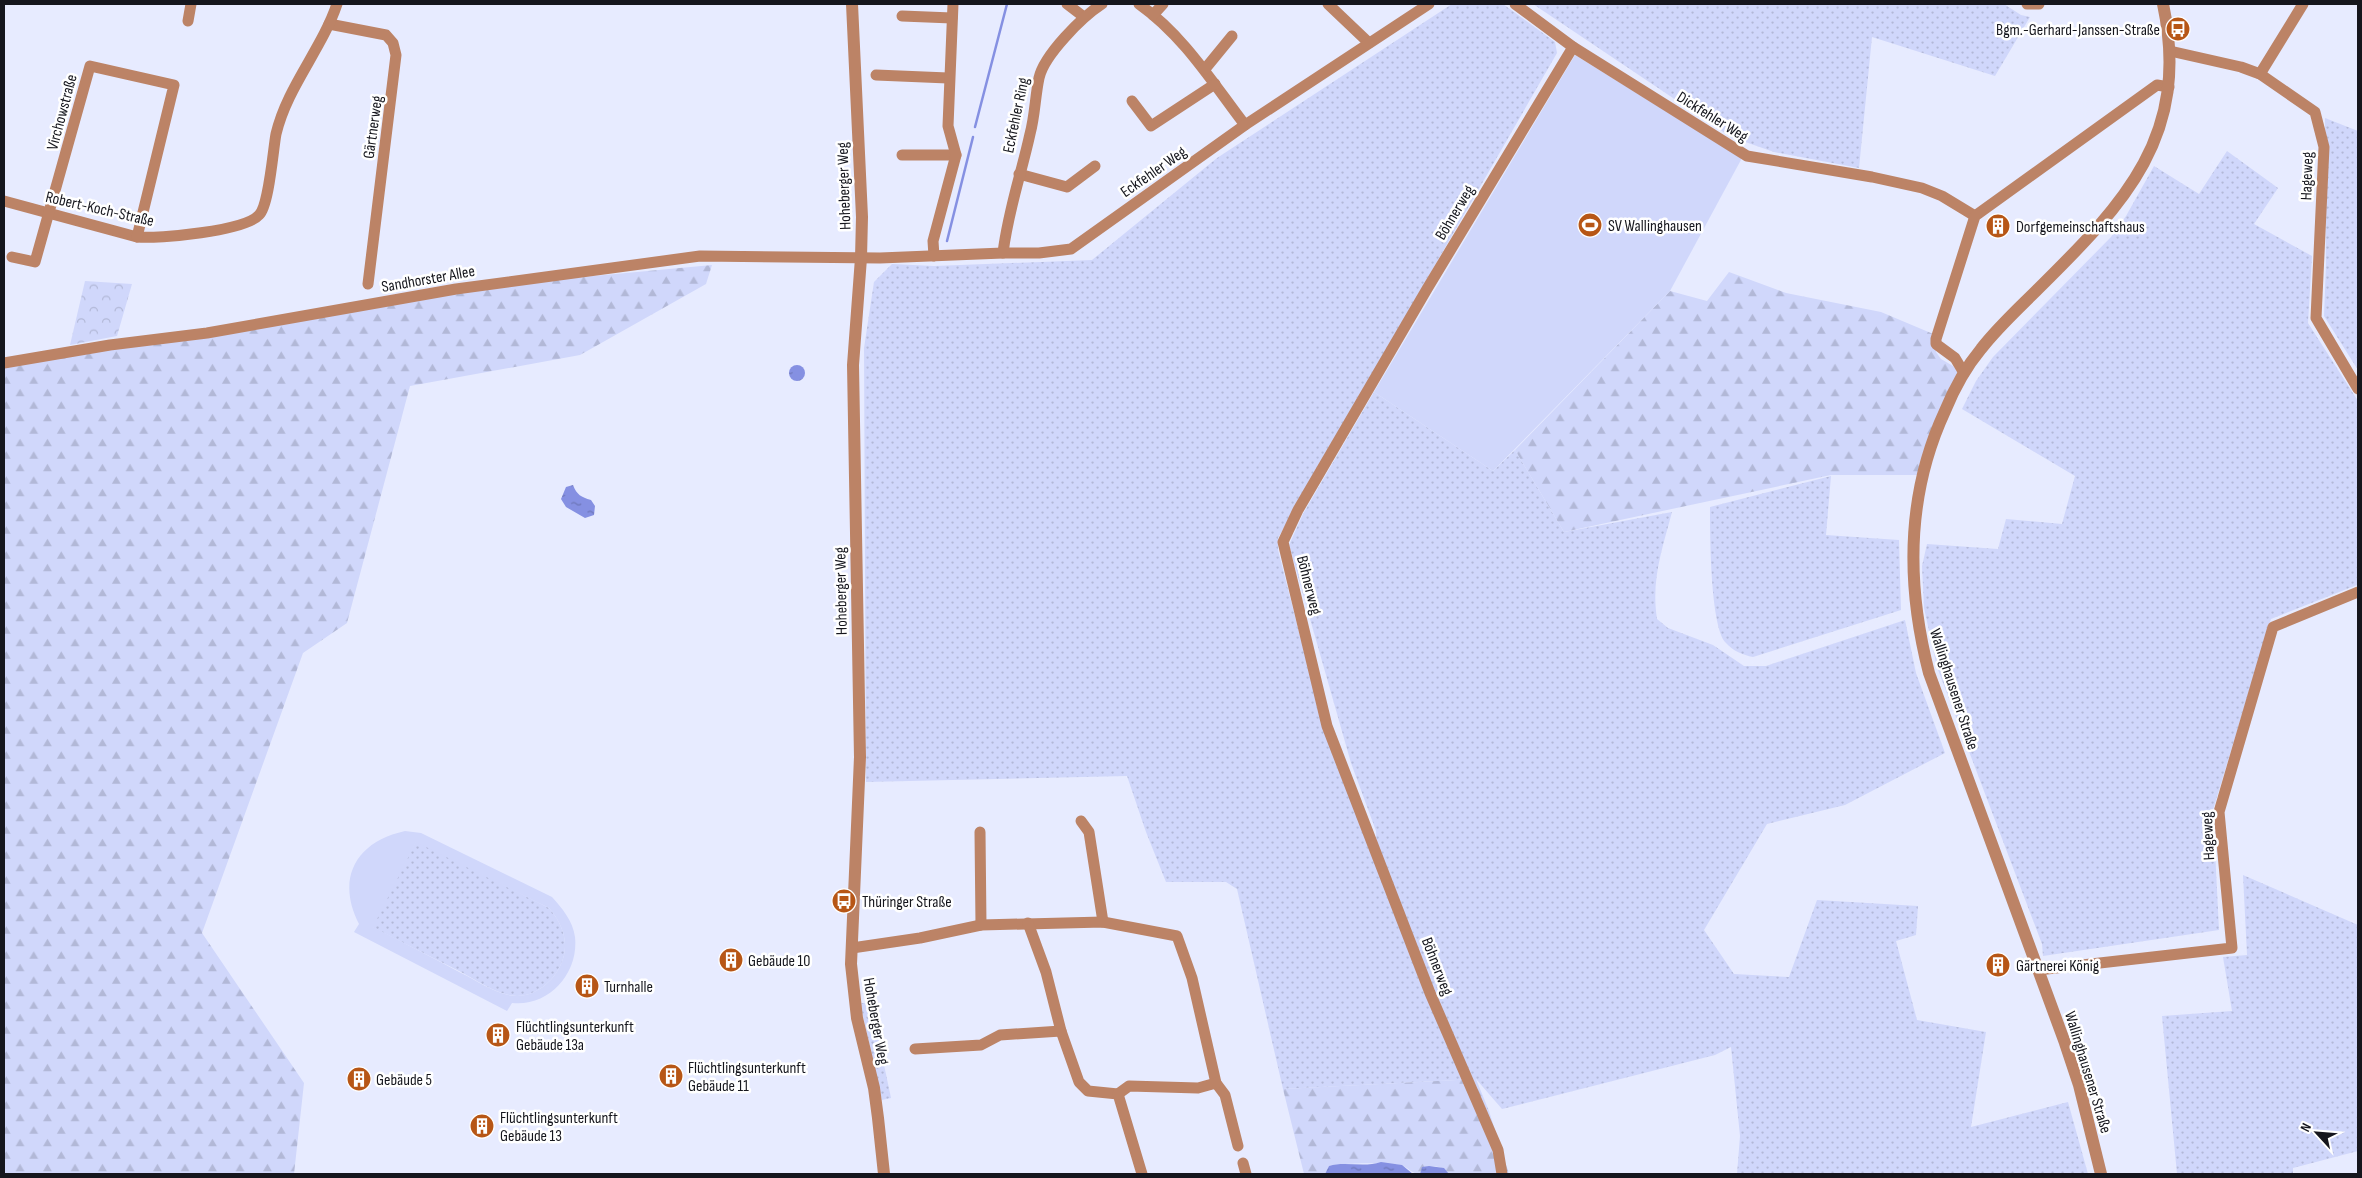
<svg xmlns="http://www.w3.org/2000/svg" width="2362" height="1178" font-family="'Sofia Sans Condensed',sans-serif">
<style>
.grass{fill:url(#grass-dots)}
.forest{fill:url(#forest-firs)}
.park{fill:url(#park-crowns)}
.garden{fill:#d0d7fb;fill-rule:evenodd}
.water{fill:url(#water-ripples)}
.lines{fill:none;stroke-linecap:round;stroke-linejoin:round}
.stream{stroke:#8590e2;stroke-width:2.5}
.minor{stroke:#bc8366;stroke-width:11}
.tertiary{stroke:#bc8366;stroke-width:12}
.labels{text-anchor:middle;stroke-width:5;stroke-linejoin:round;paint-order:stroke}
.poi-label{font-size:16px;fill:#15161d;stroke:#fff;text-anchor:start}
.street-label{font-size:16px;fill:#15161d;stroke:#fff}
</style>
<defs>
<pattern id="grass-dots" width="8" height="8" patternUnits="userSpaceOnUse" patternTransform="scale(1.25)"><rect width="8" height="8" fill="#d0d7fb"/><path d="M2 2h.1M6 6h.1" fill="none" stroke="#b2b8d7" stroke-width="1.8" stroke-linecap="round"/></pattern>
<pattern id="forest-firs" width="22" height="20" patternUnits="userSpaceOnUse" patternTransform="scale(1.25)"><rect width="22" height="20" fill="#d0d7fb"/><path d="M5 1l3.5 6h-7zM16 11l3.5 6h-7z" fill="#b2b8d7"/></pattern>
<pattern id="park-crowns" width="20" height="18" patternUnits="userSpaceOnUse" patternTransform="scale(1.25)"><rect width="20" height="18" fill="#d0d7fb"/><path d="M2 6a3 3 0 1 1 6 0M12 15a3 3 0 1 1 6 0" fill="none" stroke="#b2b8d7"/></pattern>
<pattern id="water-ripples" width="26" height="14" patternUnits="userSpaceOnUse" patternTransform="scale(1.25)"><rect width="26" height="14" fill="#8590e2"/><path d="M2 4q2-2 4 0t4 0M15 11q2-2 4 0t4 0" fill="none" stroke="#6c75b7"/></pattern>
</defs>
<rect width="100%" height="100%" fill="#e7ebff"/>
<g class="grass">
<path d="M 1452,4 L 1503,4 L 1555,42 L 1557,53 L 1278,538 L 1278,550 L 1324,730 L 1377,865 L 1376,831 L 1351,763 L 1289,545 L 1303,514 L 1374,392 L 1493,471 L 1515,450 L 1564,532 L 1672,512 C 1662,550 1651,580 1657,619 L 1668,628 L 1713,645 L 1744,666 L 1766,666 L 1905,620 L 1916,673 L 1945,753 L 1845,805 L 1767,824 L 1704,930 L 1734,974 L 1789,977 L 1817,900 L 1918,906 L 1916,935 L 1896,941 L 1917,1020 L 1986,1032 L 1971,1127 L 2068,1102 L 2088,1174 L 1737,1174 L 1740,1136 L 1731,1047 L 1715,1055 L 1502,1109 L 1476,1079 L 1283,1089 L 1237,889 L 1226,882 L 1166,882 L 1146,832 L 1127,776 L 866,782 L 864,348 L 874,282 L 892,264 L 934,266 L 1092,260 L 1217,158 Z"/>
<path d="M 1533,4 L 2004,4 L 2021,15 L 2030,17 L 1995,76 L 1872,37 L 1859,168 L 1774,152 L 1731,137 Z"/>
<path d="M 2325,118 L 2358,131 L 2358,370 L 2324,316 L 2326,264 Z"/>
<path d="M 2227,151 L 2278,188 L 2254,224 L 2312,256 L 2308,323 L 2358,401 L 2358,578 L 2357,585 L 2271,619 L 2213,810 L 2219,930 L 2043,956 L 2042,944 L 1937,667 L 1924,608 L 1922,566 L 1927,544 L 1998,549 L 2006,519 L 2062,524 L 2075,476 L 1962,409 L 1976,381 L 1993,357 L 2111,237 L 2126,216 L 2154,166 L 2199,194 Z"/>
<path d="M 1831,476 L 1826,535 L 1899,540 L 1901,610 L 1753,657 C 1743,655 1733,651 1726,643 C 1710,627 1710,532 1710,507 Z"/>
<path d="M 416,841 L 549,908 C 563,924 570,944 561,964 C 554,981 536,996 517,996 C 497,995 478,981 461,972 C 431,957 402,942 372,927 Z"/>
<path d="M 2243,875 L 2358,925 L 2358,1151 L 2293,1168 L 2293,1174 L 2177,1174 L 2162,1016 L 2232,1011 L 2223,957 L 2247,955 Z"/>
<path d="M 860,1003 L 871,1003 L 891,1098 L 882,1100 Z"/>
</g>
<g class="forest">
<path d="M 712,265 L 706,284 L 580,355 L 410,386 L 347,623 L 303,653 L 202,933 L 304,1083 L 294,1174 L 4,1174 L 4,363 L 540,281 Z"/>
<path d="M 1729,272 L 1786,293 L 1881,312 L 1938,336 L 1936,352 L 1941,359 L 1953,366 L 1963,379 L 1923,475 L 1831,475 L 1564,532 L 1515,450 L 1670,291 L 1707,301 Z"/>
<path d="M 1476,1079 L 1489,1111 L 1509,1174 L 1449,1174 C 1441,1165 1433,1165 1422,1168 L 1420,1174 C 1411,1174 1408,1166 1399,1165 C 1388,1162 1339,1163 1329,1166 L 1325,1174 L 1304,1174 L 1283,1089 Z"/>
</g>
<path class="park" d="M 85,281 L 132,284 L 117,336 L 70,345 Z"/>
<g class="garden">
<path d="M 1575,55 L 1742,158 L 1670,291 L 1493,471 L 1374,392 Z"/>
<path d="M 405,831 L 421,833 L 552,897 C 562,908 573,921 575,937 C 579,973 549,1007 512,1003 L 507,1011 L 354,932 L 359,924 C 336,879 355,842 405,831 ZM 416,842 L 549,908 C 563,924 570,944 561,964 C 554,981 536,996 517,996 C 498,996 478,981 461,973 C 432,957 402,942 373,927 Z"/>
</g>
<g class="water">
<circle cx="797" cy="373" r="8"/>
<path d="M 573,485 C 577,495 581,497 591,500 L 595,506 L 594,515 L 585,518 L 566,507 L 561,499 L 566,487 Z"/>
<path d="M 1381,1162 L 1402,1165 L 1413,1174 L 1325,1174 L 1329,1166 C 1345,1161 1364,1168 1381,1162 Z"/>
<path d="M 1429,1166 L 1444,1168 L 1449,1174 L 1420,1174 L 1422,1167 Z"/>
</g>
<g class="lines">
<g class="stream">
<path d="M 975,127 L 1007,4"/>
<path d="M 947,241 L 973,137"/>
</g>
<g class="minor">
<path d="M 1067,4 L 1084,17"/>
<path d="M 1139,4 C 1184,36 1212,82 1245,125"/>
<path d="M 1328,4 L 1369,43"/>
<path d="M 1515,4 L 1573,47 L 1747,156 L 1872,177 L 1922,188 L 1942,196 L 1975,216"/>
<path d="M 2027,4 L 2039,4"/>
<path d="M 1153,15 L 1163,4"/>
<path d="M 902,16 L 952,18"/>
<path d="M 188,21 L 191,4"/>
<path d="M 329,24 L 386,35 L 393,43 L 396,55 L 368,284"/>
<path d="M 2170,51 L 2241,67 L 2260,74 L 2315,112 L 2324,147 L 2316,318 L 2358,389"/>
<path d="M 1205,69 L 1232,36"/>
<path d="M 2260,74 L 2303,4"/>
<path d="M 876,75 L 948,78"/>
<path d="M 1132,101 L 1151,126 L 1215,84"/>
<path d="M 902,155 L 956,155"/>
<path d="M 1019,174 L 1067,187 L 1095,166"/>
<path d="M 4,201 L 137,237 C 159,239 245,231 259,215 C 269,206 273,150 276,134 C 287,87 322,49 337,4"/>
<path d="M 1003,253 C 1008,211 1021,175 1030,134 C 1035,116 1035,97 1039,78 C 1044,55 1082,17 1102,4"/>
<path d="M 934,256 L 933,241 L 956,155 L 948,126 L 953,4"/>
<path d="M 12,257 L 35,262 L 90,66 L 174,85 L 137,237"/>
<path d="M 4,363 L 110,345 L 207,333 L 456,289 L 700,256 L 880,258 L 1003,253 L 1039,253 L 1071,249 L 1245,125 L 1429,4"/>
<path d="M 1964,373 L 1955,358 L 1936,344 L 1936,339 L 1975,216 L 2157,85 L 2169,87"/>
<path d="M 1081,821 L 1089,832 L 1103,922"/>
<path d="M 980,832 L 981,925"/>
<path d="M 852,948 L 920,938 L 981,925 L 1103,922 L 1177,936 L 1192,978 L 1216,1083 L 1225,1095 L 1238,1146"/>
<path d="M 2038,970 L 2232,948 L 2219,812 L 2273,627 L 2358,592"/>
<path d="M 1061,1031 L 1079,1082 L 1088,1091 L 1118,1094 L 1142,1174"/>
<path d="M 915,1049 L 981,1045 L 1000,1035 L 1061,1031 L 1046,972 L 1028,923"/>
<path d="M 1118,1094 L 1129,1086 L 1198,1088 L 1216,1083"/>
<path d="M 1243,1163 L 1246,1174"/>
<path d="M 1502,1174 L 1498,1150 L 1430,993 L 1327,726 L 1283,542 L 1298,510 L 1427,289 L 1573,47"/>
</g>
<g class="tertiary">
<path d="M 852,4 L 862,217 L 861,258 L 853,365 L 860,757 L 851,964 L 857,1018 L 874,1088 L 878,1118 L 884,1174"/>
<path d="M 2101,1174 L 2079,1085 L 2065,1043 L 1929,673 C 1906,584 1906,495 1945,411 C 1954,389 1966,367 1981,349 C 1998,327 2019,308 2038,289 C 2125,203 2191,135 2163,4"/>
</g>
</g>
<defs>
<symbol id="bus-disc" viewBox="-11 -11 22 22"><circle r="9.5" fill="#b75616" stroke="#fff"/><path d="M-5-6H5V4H4V6H2V4H-2V6H-4V4H-5ZM-3.5-4V0h7V-4ZM-3.5 1.2v1.5H-2V1.2ZM2 1.2v1.5H3.5V1.2Z" fill="#fff"/></symbol>
<symbol id="stadium-disc" viewBox="-11 -11 22 22"><circle r="9.5" fill="#b75616" stroke="#fff"/><path d="M0-5a6.5 5 0 1 0 0 10a6.5 5 0 1 0 0-10ZM-3.5-1.8h7v3.6h-7Z" fill="#fff"/></symbol>
<symbol id="building-disc" viewBox="-11 -11 22 22"><circle r="9.5" fill="#b75616" stroke="#fff"/><path d="M-4-6H4V6H1V3H-1V6H-4ZM-2.5-4.3h1.7v1.8h-1.7ZM.8-4.3h1.7v1.8H.8ZM-2.5-1h1.7V.8h-1.7ZM.8-1h1.7V.8H.8Z" fill="#fff"/></symbol>
</defs>
<g fill-rule="evenodd">
<use href="#bus-disc" x="2164" y="15" width="28" height="28"/>
<use href="#stadium-disc" x="1576" y="211" width="28" height="28"/>
<use href="#building-disc" x="1984" y="212" width="28" height="28"/>
<use href="#bus-disc" x="830" y="887" width="28" height="28"/>
<use href="#building-disc" x="717" y="946" width="28" height="28"/>
<use href="#building-disc" x="1984" y="951" width="28" height="28"/>
<use href="#building-disc" x="573" y="972" width="28" height="28"/>
<use href="#building-disc" x="484" y="1021" width="28" height="28"/>
<use href="#building-disc" x="657" y="1062" width="28" height="28"/>
<use href="#building-disc" x="345" y="1065" width="28" height="28"/>
<use href="#building-disc" x="468" y="1112" width="28" height="28"/>
</g>
<g class="labels">
<g class="poi-label">
<text x="2160" y="35" text-anchor="end">Bgm.-Gerhard-Janssen-Straße</text>
<text x="1608" y="231">SV Wallinghausen</text>
<text x="2016" y="232">Dorfgemeinschaftshaus</text>
<text x="862" y="907">Thüringer Straße</text>
<text x="748" y="966">Gebäude 10</text>
<text x="2016" y="971">Gärtnerei König</text>
<text x="604" y="992">Turnhalle</text>
<text x="516" y="1032">Flüchtlingsunterkunft<tspan x="516" dy="18">Gebäude 13a</tspan></text>
<text x="688" y="1073">Flüchtlingsunterkunft<tspan x="688" dy="18">Gebäude 11</tspan></text>
<text x="376" y="1085">Gebäude 5</text>
<text x="500" y="1123">Flüchtlingsunterkunft<tspan x="500" dy="18">Gebäude 13</tspan></text>
</g>
<g class="street-label">
<text transform="translate(61 112) rotate(-75)" y="6">Virchowstraße</text>
<text transform="translate(1015 115) rotate(-78)" y="6">Eckfehler Ring</text>
<text transform="translate(1713 116) rotate(32)" y="6">Dickfehler Weg</text>
<text transform="translate(372 127) rotate(-82)" y="6">Gärtnerweg</text>
<text transform="translate(1153 171) rotate(-35)" y="6">Eckfehler Weg</text>
<text transform="translate(2306 176) rotate(-88)" y="6">Hageweg</text>
<text transform="translate(843 186) rotate(-92)" y="6">Hoheberger Weg</text>
<text transform="translate(100 208) rotate(13)" y="6">Robert-Koch-Straße</text>
<text transform="translate(1454 212) rotate(-59)" y="6">Böhnerweg</text>
<text transform="translate(428 278) rotate(-10)" y="6">Sandhorster Allee</text>
<text transform="translate(1310 585) rotate(76)" y="6">Böhnerweg</text>
<text transform="translate(840 591) rotate(-91)" y="6">Hoheberger Weg</text>
<text transform="translate(1955 689) rotate(72)" y="6">Wallinghausener Straße</text>
<text transform="translate(2207 836) rotate(-93)" y="6">Hageweg</text>
<text transform="translate(1438 966) rotate(69)" y="6">Böhnerweg</text>
<text transform="translate(877 1021) rotate(80)" y="6">Hoheberger Weg</text>
<text transform="translate(2089 1072) rotate(73)" y="6">Wallinghausener Straße</text>
</g>
</g>
<rect width="2362" height="1178" fill="none" stroke="#15161d" stroke-width="10"/>
<g transform="translate(2317 1133) rotate(296)" stroke="#ffffff" stroke-width="4" paint-order="stroke">
<path d="M0-4L9 19L0 12L-9 19Z" fill="#15161d"/>
<text y="-8" font-size="14" font-weight="bold" text-anchor="middle" fill="#15161d">N</text>
</g>
</svg>
